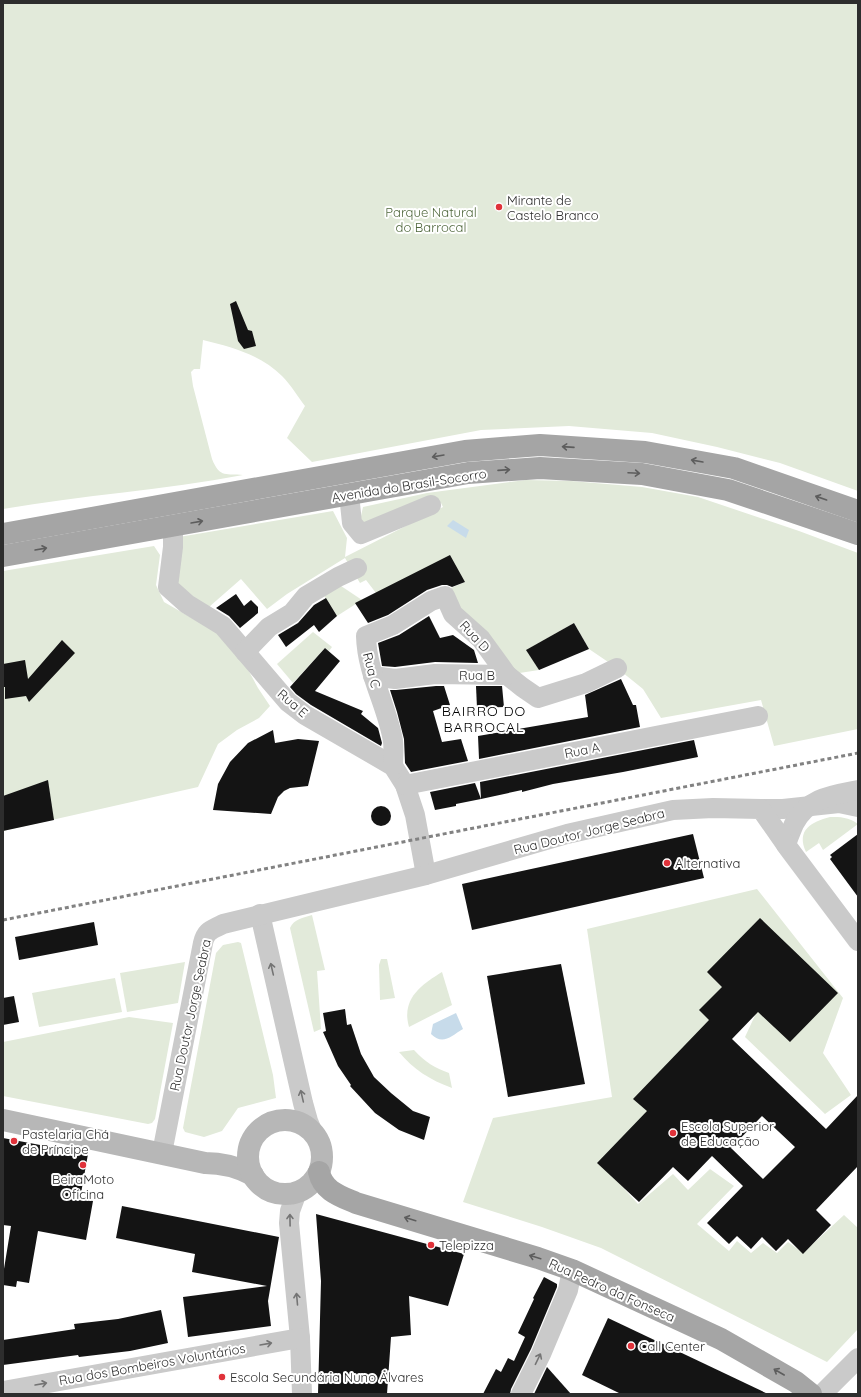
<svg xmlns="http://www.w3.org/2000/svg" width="861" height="1397" font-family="Quicksand,sans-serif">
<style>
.green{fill:#e2eada}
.water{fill:#c7dbea}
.building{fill:#141414;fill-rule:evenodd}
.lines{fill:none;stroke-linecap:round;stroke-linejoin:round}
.street{stroke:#cacaca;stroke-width:20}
.secondary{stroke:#b7b7b7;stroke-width:22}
.primary{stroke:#a5a5a5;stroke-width:22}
.rail{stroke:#828282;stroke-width:3;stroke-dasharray:4 3;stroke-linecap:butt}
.oneway{stroke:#5d5d5d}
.oneway2{stroke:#747474}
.poi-dot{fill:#e0323a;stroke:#fff;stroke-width:1.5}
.labels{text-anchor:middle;stroke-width:4;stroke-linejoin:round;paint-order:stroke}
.poi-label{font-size:13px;fill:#2d2d2d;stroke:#fff;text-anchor:start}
.park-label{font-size:13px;fill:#4f673c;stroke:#fff}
.street-label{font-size:13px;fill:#2d2d2d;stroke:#fff}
.neighbourhood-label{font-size:14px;letter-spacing:1px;fill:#000;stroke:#fff}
</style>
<rect width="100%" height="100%" fill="#fff"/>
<g class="green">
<path d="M 3,3 L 858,3 L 858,491 L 780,463 L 717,447 L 652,433 L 569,426 L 481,430 L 312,462 L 287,438 L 305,406 C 298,397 291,385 282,376 C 261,355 232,347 203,340 L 200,369 L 194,369 L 191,372 L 193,386 L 212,459 C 220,479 227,473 243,475 C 164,490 83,495 3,509 Z"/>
<path d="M 526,480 L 571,481 L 642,487 L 698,497 L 799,531 L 858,553 L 858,729 L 774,746 L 761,700 L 661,718 L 643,689 L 617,668 L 589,649 L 574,623 L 527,650 L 539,670 L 507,675 L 444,591 L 465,582 L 376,593 L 366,580 L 360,583 L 345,558 L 287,594 L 267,609 L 241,579 L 209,607 L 168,587 L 173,538 L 333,511 L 347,538 L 345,557 L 443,507 L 441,503 L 364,527 L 359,525 L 363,507 L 427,493 Z"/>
<path d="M 154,546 L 160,555 L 156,585 L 164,602 L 216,632 L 246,666 L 258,688 L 270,706 L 259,718 L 237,730 L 218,744 L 198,787 L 3,831 L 3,571 Z"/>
<path d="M 332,580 L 362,600 L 337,616 L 323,594 Z"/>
<path d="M 313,632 L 332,647 L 329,651 L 325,648 L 293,683 L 277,664 Z"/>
<path d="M 830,817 C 840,817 849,817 858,824 L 823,850 L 819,843 L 806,852 C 796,830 811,822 830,817 Z"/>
<path d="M 757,889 L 843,998 L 823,1053 L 851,1095 L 825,1114 L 745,1037 L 758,1009 L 733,986 L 720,1020 L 651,1111 L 601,1163 L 638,1204 L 673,1174 L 688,1190 L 710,1169 L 734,1186 L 697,1224 L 729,1251 L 737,1241 L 751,1253 L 763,1243 L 777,1253 L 788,1242 L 803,1253 L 844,1215 L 858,1228 L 858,1329 L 827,1362 L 601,1248 L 542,1227 L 463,1202 L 493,1118 L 612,1097 L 587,929 Z"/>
<path d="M 312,915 L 325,970 L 317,971 L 321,1029 L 314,1032 L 290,928 C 294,919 303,918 312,915 Z"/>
<path d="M 238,942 L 241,943 L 273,1075 L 276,1098 L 238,1108 L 222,1131 L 204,1137 L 185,1132 L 183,1128 L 216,953 L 223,945 Z"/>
<path d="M 381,959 L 387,959 L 395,998 L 380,1000 L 379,965 Z"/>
<path d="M 185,962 L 178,1003 L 127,1012 L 120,973 Z"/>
<path d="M 442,972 L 452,1005 L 409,1027 C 401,999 421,985 442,972 Z"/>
<path d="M 115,978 L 122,1012 L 39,1027 L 32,993 Z"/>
<path d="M 129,1017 L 173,1023 L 155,1119 L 152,1123 L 148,1124 L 3,1096 L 3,1042 Z"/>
<path d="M 414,1050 C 425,1062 435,1068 449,1073 L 452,1088 C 430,1080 413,1069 399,1052 Z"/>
</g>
<g class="water">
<path d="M 453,520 L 469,530 L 466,538 L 447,526 Z"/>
<path d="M 456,1013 L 463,1029 C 451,1036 443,1046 431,1034 L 433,1024 Z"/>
</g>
<g class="building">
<path d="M 236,301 L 248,330 L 252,331 L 256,346 L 244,349 L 238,341 L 230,304 Z"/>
<path d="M 450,555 L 465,582 L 452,587 L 447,585 L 442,585 L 427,590 L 388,615 L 368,623 L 355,603 Z"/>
<path d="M 236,594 L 244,606 L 251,600 L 258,607 L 258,613 L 240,628 L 229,616 L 216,608 Z"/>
<path d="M 326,598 L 337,616 L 319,632 L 314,625 L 286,647 L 278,635 L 298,623 L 314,605 Z"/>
<path d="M 429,616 L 440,638 L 453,635 L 474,650 L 478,663 L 435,662 L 395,667 L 382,666 L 378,643 L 399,635 Z"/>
<path d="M 574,623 L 589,649 L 539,670 L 526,650 Z"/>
<path d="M 62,640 L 75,653 L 29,702 L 26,696 L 5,699 L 5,687 L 3,687 L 3,664 L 25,660 L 28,679 Z"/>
<path d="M 325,648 L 340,661 L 315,691 L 363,711 L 361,714 L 378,728 L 382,743 L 381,746 L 311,705 L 296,694 L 290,687 Z"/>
<path d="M 621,679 L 633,705 L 636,705 L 640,727 L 479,759 L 478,736 L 588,717 L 585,695 Z"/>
<path d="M 436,686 L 444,686 L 450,705 L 433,711 L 442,742 L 461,739 L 468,761 L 411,772 L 405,763 L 404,739 L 397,712 L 390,690 L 396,690 Z"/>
<path d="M 476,686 L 502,686 L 504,707 L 477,708 Z"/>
<path d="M 273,730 L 275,743 L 298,739 L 319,741 L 308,786 L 290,788 L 284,791 L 278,797 L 271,814 L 213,810 L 218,784 L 230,762 L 248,743 Z"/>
<path d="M 694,740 L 698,757 L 623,772 L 553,784 L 522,792 L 522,790 L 481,799 L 480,782 Z"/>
<path d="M 48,780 L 54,820 L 3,831 L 3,796 Z"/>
<path d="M 475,783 L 481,799 L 456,804 L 456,806 L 435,810 L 430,792 Z"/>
<circle cx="381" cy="816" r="10"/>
<path d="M 693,834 L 704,878 L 472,930 L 462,884 Z"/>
<path d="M 858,834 L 858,897 L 830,859 L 832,857 L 830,855 Z"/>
<path d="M 760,918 L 838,993 L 790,1042 L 758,1012 L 732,1039 L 826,1129 L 858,1095 L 858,1166 L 816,1210 L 831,1225 L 803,1254 L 788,1239 L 776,1251 L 762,1237 L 751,1249 L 737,1236 L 729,1244 L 707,1223 L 743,1186 L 712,1156 L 688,1181 L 673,1167 L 639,1202 L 597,1163 L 647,1111 L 633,1099 L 709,1020 L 699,1010 L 722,987 L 707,972 ZM 762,1116 L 795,1147 L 763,1179 L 731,1148 Z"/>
<path d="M 94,922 L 98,945 L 19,960 L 15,937 Z"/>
<path d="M 561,964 L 585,1084 L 508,1097 L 487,976 Z"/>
<path d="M 14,996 L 19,1022 L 3,1025 L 3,998 Z"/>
<path d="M 345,1009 L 347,1025 L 351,1024 L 361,1054 L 374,1077 L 391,1093 L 413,1111 L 430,1117 L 424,1140 L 399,1130 L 375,1113 L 350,1086 L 351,1085 L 338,1066 L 323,1032 L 326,1031 L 323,1013 Z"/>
<path d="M 3,1138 L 88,1154 L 80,1199 L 93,1201 L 86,1240 L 38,1231 L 29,1283 L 17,1281 L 16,1287 L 3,1285 L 3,1275 L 11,1226 L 3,1225 Z"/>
<path d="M 122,1206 L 279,1237 L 268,1301 L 271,1326 L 188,1337 L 183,1297 L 267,1286 L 192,1272 L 195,1254 L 116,1238 Z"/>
<path d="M 316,1214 L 464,1254 L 448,1306 L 409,1296 L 411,1335 L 391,1337 L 387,1394 L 318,1394 L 321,1281 Z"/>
<path d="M 544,1277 L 557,1284 L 557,1287 L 531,1349 L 511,1389 L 510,1394 L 483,1394 L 496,1369 L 501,1372 L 508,1358 L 514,1361 L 525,1337 L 518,1333 L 534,1299 L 533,1298 Z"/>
<path d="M 161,1310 L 168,1343 L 130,1351 L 79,1357 L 78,1355 L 3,1365 L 3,1340 L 75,1329 L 74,1324 L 118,1319 Z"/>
<path d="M 608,1318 L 768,1394 L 621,1394 L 582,1375 Z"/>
<path d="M 547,1367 L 571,1394 L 534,1394 Z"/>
</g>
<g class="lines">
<g class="street">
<path d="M 349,494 L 352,523 L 361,534 L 431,505"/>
<path d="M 173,526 L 173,547 L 168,587 L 187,604 L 223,626 L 288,702 L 305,715 L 393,766 L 405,785 L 415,815 L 426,875"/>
<path d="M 245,652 L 269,627 L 292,613 L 306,596 L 338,577 L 357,568"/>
<path d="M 373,676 L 395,679 L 435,674 L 507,675 L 522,687 L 538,698 L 586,683 L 617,668"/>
<path d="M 393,766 C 393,758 394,749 393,741 C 387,705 367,674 366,636 L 393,625 L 431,601 L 445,596 L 453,614 L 481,639 L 507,675"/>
<path d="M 405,785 L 758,716"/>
<path d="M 761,809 L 783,809 L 839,803 L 858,807"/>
<path d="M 786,845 C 788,838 791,831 794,824 C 807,798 832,795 858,790"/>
<path d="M 260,914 L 303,1103 L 308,1121 L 313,1133"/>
<path d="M 162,1153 L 203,943 C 206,930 212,930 223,924 L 426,875 L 567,834 L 673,810 L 713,808 L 761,809 L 789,849 L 858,941"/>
<path d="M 297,1192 L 290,1211 L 289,1223 L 300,1338 L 302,1394"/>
<path d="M 3,1391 L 300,1338"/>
<path d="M 521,1394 L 541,1354 L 568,1290 L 572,1270"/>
<path d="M 822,1394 L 858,1358"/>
</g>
<g class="secondary">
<path d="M 3,1120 L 205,1163 C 222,1163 238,1167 253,1175"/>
<circle cx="285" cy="1157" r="37"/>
</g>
<g class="primary">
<path d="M 3,534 L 465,451 L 540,445 L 645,452 L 734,468 L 858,511"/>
<path d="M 3,556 L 468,473 L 540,468 L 642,474 L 728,490 L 858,534"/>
<path d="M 319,1172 C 323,1191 340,1196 356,1203 L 538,1258 L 572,1270 L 721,1339 L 796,1382 L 811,1394"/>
</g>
<path class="rail" d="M 3,920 L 858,753"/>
</g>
<defs><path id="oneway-shaft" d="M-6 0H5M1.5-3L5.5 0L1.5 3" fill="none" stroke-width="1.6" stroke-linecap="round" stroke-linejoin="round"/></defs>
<g class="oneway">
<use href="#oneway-shaft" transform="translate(568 447) rotate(-176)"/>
<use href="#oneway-shaft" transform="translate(438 456) rotate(170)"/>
<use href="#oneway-shaft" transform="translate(697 461) rotate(-170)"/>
<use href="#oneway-shaft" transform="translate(504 470) rotate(-4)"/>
<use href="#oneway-shaft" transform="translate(634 473) rotate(3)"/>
<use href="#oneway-shaft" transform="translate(821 498) rotate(-161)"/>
<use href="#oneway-shaft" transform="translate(197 522) rotate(-10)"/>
<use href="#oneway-shaft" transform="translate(41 549) rotate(-10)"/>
<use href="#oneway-shaft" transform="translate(410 1219) rotate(-163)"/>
<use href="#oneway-shaft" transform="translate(535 1257) rotate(-163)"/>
<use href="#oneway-shaft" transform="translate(779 1372) rotate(-150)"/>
</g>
<g class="oneway2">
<use href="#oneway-shaft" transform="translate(272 969) rotate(-103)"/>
<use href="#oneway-shaft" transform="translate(302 1096) rotate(-103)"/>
<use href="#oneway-shaft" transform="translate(290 1220) rotate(-91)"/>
<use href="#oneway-shaft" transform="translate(297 1299) rotate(-95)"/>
<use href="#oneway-shaft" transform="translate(266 1344) rotate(-10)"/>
<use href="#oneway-shaft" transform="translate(538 1359) rotate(-64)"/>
<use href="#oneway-shaft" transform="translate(41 1384) rotate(-10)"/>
</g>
<g class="poi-dot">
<circle cx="499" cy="207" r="4"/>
<circle cx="667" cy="863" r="4"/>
<circle cx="673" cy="1133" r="4"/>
<circle cx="14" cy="1141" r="4"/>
<circle cx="83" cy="1165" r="4"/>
<circle cx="431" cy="1245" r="4"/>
<circle cx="631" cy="1346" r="4"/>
<circle cx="222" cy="1377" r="4"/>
</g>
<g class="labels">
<g class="poi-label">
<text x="507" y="205">Mirante de<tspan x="507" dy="15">Castelo Branco</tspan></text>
<text x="675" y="868">Alternativa</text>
<text x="681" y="1131">Escola Superior<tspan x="681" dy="15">de Educação</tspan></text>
<text x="22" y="1139">Pastelaria Chá<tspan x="22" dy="15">de Príncipe</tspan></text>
<text x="83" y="1184" text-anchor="middle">BeiraMoto<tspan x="83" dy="15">Oficina</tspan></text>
<text x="439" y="1250">Telepizza</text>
<text x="639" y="1351">Call Center</text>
<text x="230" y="1382">Escola Secundária Nuno Álvares</text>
</g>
<g class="park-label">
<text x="431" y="217">Parque Natural<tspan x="431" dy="15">do Barrocal</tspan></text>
</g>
<g class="street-label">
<text transform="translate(409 485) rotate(-9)" y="5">Avenida do Brasil-Socorro</text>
<text transform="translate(475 636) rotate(47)" y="5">Rua D</text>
<text transform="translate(372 670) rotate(76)" y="5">Rua C</text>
<text x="477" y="680">Rua B</text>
<text transform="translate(293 703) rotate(41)" y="5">Rua E</text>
<text transform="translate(582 750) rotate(-11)" y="5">Rua A</text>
<text transform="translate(589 831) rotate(-14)" y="5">Rua Doutor Jorge Seabra</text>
<text transform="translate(190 1015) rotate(-78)" y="5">Rua Doutor Jorge Seabra</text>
<text transform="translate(612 1290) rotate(24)" y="5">Rua Pedro da Fonseca</text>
<text transform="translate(152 1364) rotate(-10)" y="5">Rua dos Bombeiros Voluntários</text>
</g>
<g class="neighbourhood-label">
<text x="484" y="716">BAIRRO DO<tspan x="484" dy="16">BARROCAL</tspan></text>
</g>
</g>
<rect width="861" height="1397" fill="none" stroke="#2d2d2d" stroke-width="8"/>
</svg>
